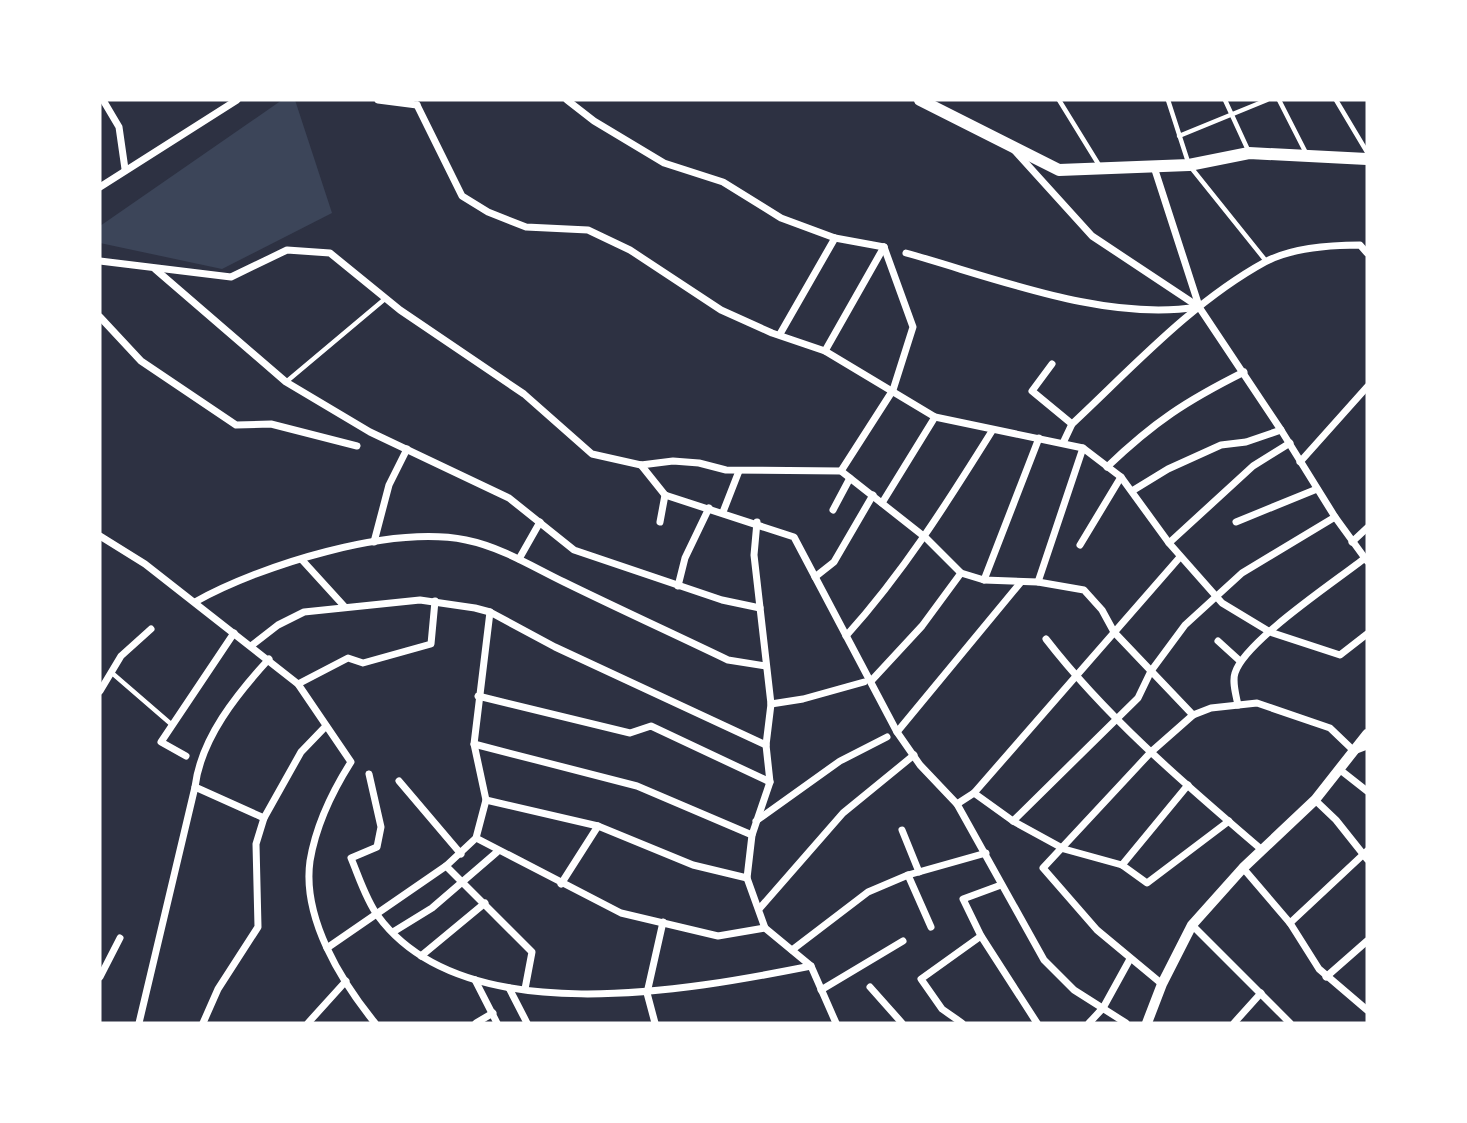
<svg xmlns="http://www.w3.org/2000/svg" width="1467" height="1123" font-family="Manrope,sans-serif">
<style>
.green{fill:#3c4559}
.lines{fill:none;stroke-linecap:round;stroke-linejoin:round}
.service{stroke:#fff;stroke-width:4.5}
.minor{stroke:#fff;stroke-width:7}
.tertiary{stroke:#fff;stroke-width:10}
.secondary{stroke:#fff;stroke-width:12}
</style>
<rect width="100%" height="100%" fill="#2d3142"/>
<path class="green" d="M 282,100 L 295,100 L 332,213 L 222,269 L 100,243 L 100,226 Z"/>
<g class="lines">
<g class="service">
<path d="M 1059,100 L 1099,165"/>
<path d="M 1168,100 L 1189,165 L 1266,261"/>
<path d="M 1225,100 L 1248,150"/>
<path d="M 1279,100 L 1306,153"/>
<path d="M 1336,100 L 1367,152"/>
<path d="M 1179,136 L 1267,100"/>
<path d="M 286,382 L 386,298"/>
<path d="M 112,673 L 171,724"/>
</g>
<g class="minor">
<path d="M 103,100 L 119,127 L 125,169"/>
<path d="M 378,100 L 417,105"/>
<path d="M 567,100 L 594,121 L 664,163 L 723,182 L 781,218 L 835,238 L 884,247"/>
<path d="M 417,105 L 462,196 L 488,212 L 526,227 L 588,230 L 630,250 L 721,310 L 772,333 L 825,351 L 935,417 L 1083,448 L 1121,477 L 1169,543 L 1222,603 L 1270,632 L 1340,655 L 1367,634"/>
<path d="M 1015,151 L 1092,236 L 1199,307 L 1281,430 L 1335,517 L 1367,561"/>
<path d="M 1154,167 L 1199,306"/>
<path d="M 100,187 L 237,100"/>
<path d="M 906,253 C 996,278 1105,322 1198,307"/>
<path d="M 100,261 L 231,277 L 287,250 L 330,253 L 400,310 L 524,394 L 592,454 L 641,465 L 673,461 L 699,463 L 726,470 L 841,471 L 926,538 L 961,573 L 984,580 L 1038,582 L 1084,590 L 1102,610 L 1114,632 L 1193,715 L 1211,708 L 1257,703 L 1330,728 L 1354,751 L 1367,746"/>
<path d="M 155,269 L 286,382 L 370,432 L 509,498 L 574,550 L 722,600 L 760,608"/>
<path d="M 100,317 L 141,361 L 236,425 L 271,424 L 357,446"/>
<path d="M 780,334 L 835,238"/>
<path d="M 825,351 L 884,247"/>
<path d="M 1052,364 L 1032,391 L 1072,424"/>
<path d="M 1063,443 L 1072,424 C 1132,368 1192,302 1265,262 C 1291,248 1331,245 1360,245 L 1367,253"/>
<path d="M 1300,462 L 1367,387"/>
<path d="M 641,465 L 665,495 L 794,537 L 897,732 L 920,765 L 957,804 L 1044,960 L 1074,990 L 1126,1023"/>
<path d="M 1107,467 C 1154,422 1186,401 1244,372"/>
<path d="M 841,471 L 893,390 L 913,327 L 884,247"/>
<path d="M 1132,491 L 1168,469 L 1221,445 L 1246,442 L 1281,430"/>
<path d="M 882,503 L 935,417"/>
<path d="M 833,510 L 850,478"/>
<path d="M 723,512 L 739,471"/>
<path d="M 660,522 L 665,495"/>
<path d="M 757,522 L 754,555 L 771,704 L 766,745 L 770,782 L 752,835 L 747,878 L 765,928 L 811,966 L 836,1023"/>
<path d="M 1236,522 L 1317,489"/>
<path d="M 100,536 L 145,564 L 298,684 L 351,762 C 332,792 316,825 310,861 C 302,918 341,981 375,1023"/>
<path d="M 374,542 L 389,485 L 407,449"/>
<path d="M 1352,542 L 1367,528"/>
<path d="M 1169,543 L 1253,466 L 1290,443"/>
<path d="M 1080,545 L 1121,477"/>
<path d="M 519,559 L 540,522"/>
<path d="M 303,561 L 344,606"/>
<path d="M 815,577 L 834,562 L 873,495"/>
<path d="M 984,580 L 1039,438"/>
<path d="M 1038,582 L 1083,448"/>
<path d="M 678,586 L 685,558 L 709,508"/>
<path d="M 195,602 C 261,565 390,525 466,540 C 501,547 533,567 564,582 C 619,609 674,634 728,660 L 766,666"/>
<path d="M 846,636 C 903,573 947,503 992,431"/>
<path d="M 1046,639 C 1108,719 1185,784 1262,850"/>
<path d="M 1218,641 L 1240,661"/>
<path d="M 251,646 L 278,625 L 304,612 L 420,600 L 475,608 L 490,612 L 555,647 L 766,745"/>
<path d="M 872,680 L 922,626 L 961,573"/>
<path d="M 298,684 L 348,658 L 363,663 L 431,644 L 435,601"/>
<path d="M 100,691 L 121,656 L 151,629"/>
<path d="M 478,696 L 630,733 L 651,726 L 770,782"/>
<path d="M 771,704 L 803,699 L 864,682"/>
<path d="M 1238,705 C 1236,695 1232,682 1235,673 C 1245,641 1336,581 1365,558"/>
<path d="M 897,732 L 1021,582"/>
<path d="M 474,744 L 637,786 L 752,835"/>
<path d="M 186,756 L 161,742 L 234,633"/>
<path d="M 1339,769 L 1367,791"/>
<path d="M 369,774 L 381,827 L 377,847 L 351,858 C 359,877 366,900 378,916 C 464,1033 690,990 811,966"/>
<path d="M 399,781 L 461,854"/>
<path d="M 195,787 C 201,738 237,694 269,659"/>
<path d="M 974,793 L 1013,821 L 1064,849 L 1122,865 L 1147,883 L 1229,821"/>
<path d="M 486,800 L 598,826 L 693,865 L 747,878"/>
<path d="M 1315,800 L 1336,820 L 1367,859"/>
<path d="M 957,804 L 974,793 L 1180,557"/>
<path d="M 756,821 L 840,761 L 887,737"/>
<path d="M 1013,821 L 1138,698 L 1151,671 L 1185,625 L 1242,573 L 1335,517"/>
<path d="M 902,830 L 919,872"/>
<path d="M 476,838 L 621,913 L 718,936 L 765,928"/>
<path d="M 1122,865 L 1188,785"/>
<path d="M 446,866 L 532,952 L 525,989"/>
<path d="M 1243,868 L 1290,923 L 1319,969 L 1367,1010"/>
<path d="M 908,875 L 931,927"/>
<path d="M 561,884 L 598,826"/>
<path d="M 1001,885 L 963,899 L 981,936 L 1037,1023"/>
<path d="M 760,908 L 843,813 L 914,755"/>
<path d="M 1290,923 L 1367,851"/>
<path d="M 1192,925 L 1290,1023"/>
<path d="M 393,932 L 432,908 L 497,852"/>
<path d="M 327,948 L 446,866 L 476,838 L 486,800 L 474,744 L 490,612"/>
<path d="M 792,950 L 868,892 L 908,875 L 986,853"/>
<path d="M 421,956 L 485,903"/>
<path d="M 100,977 L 120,938"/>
<path d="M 1326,977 L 1367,941"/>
<path d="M 475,980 L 497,1023"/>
<path d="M 1162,984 L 1097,930 L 1043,868 L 1151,752 L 1193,715"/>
<path d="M 870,987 L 902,1023"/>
<path d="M 509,988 L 527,1023"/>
<path d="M 821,990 L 903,941"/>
<path d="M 139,1023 L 195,787 L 264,818"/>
<path d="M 203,1023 L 218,989 L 258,927 L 256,844 L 264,818 L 301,752 L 326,726"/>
<path d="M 308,1023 L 346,981"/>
<path d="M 476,1023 L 493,1013"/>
<path d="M 655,1023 L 647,993 L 663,922"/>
<path d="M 962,1023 L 942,1009 L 921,979 L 981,936"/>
<path d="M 1089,1023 L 1103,1008 L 1130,959"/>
<path d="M 1234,1023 L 1261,993"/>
</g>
<path class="tertiary" d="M 1147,1023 L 1162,984 L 1192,925 L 1243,868 L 1315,800 L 1367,734"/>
<path class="secondary" d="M 920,100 L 1059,170 L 1189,165 L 1249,153 L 1367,159"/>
</g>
<rect width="1467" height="1123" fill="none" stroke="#ffffff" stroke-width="203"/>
</svg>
